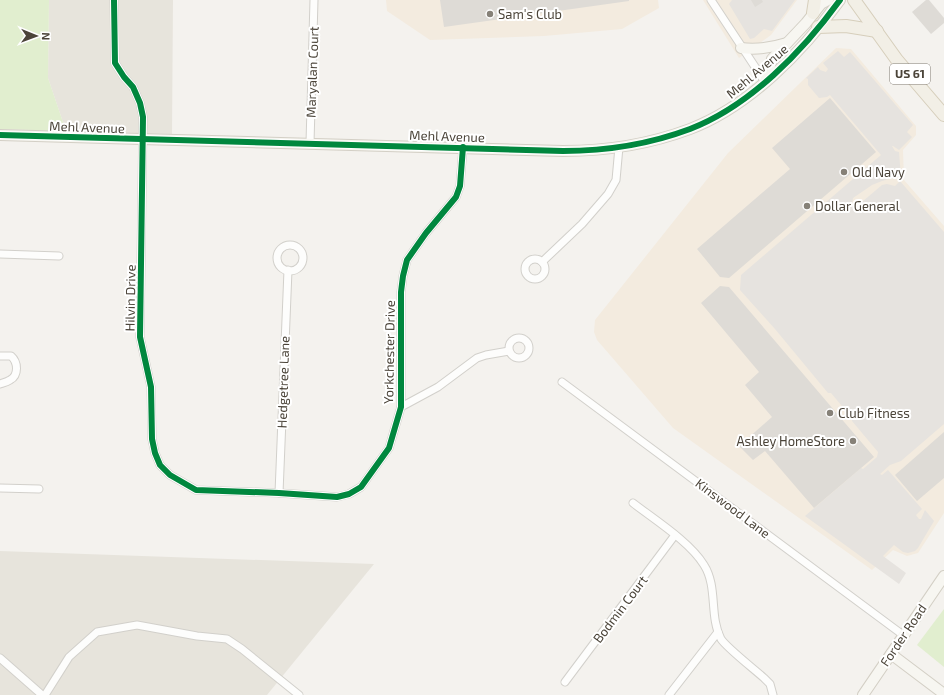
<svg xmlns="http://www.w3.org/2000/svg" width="944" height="695" font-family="'Exo 2',sans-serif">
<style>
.residential{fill:#e7e4dc}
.commercial{fill:#f3ebdf}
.green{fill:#e1eecf}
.parking{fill:#e6e3df}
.building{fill:#dedbd6}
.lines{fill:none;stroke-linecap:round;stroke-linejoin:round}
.street-casing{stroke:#d2d0cb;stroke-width:9}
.secondary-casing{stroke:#d3cfc5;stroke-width:12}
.primary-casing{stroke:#d6cebb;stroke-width:14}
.street{stroke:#fdfdfc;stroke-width:7}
.secondary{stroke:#f7f6f1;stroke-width:10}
.primary{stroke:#f2efe6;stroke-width:12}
.cycleway-casing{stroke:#fff;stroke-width:8}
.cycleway{stroke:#00873e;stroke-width:6}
.poi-dot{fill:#868178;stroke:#fff;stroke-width:1.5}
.labels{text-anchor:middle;stroke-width:4;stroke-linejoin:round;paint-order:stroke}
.shield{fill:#fff;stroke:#817c74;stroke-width:1}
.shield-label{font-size:12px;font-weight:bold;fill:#4b4439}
.poi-label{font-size:13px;fill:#4b4439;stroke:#fff;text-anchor:start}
.street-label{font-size:13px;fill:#4b4439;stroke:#fff}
</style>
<rect width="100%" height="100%" fill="#f4f2ee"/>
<g class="residential">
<path d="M 49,0 L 173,0 L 172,134 L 66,131 L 48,78 Z"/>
<path d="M 0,551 L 374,564 L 267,695 L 0,695 Z"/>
</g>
<g class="commercial">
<path d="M 386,0 L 658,0 L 659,8 L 622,29 L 544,36 L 430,40 L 387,11 Z"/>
<path d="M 703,0 L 797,0 L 771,35 L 739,58 Z"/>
<path d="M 836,48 L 851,49 L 916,126 L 916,135 L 903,150 L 904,180 L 944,226 L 944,513 L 918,553 L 907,556 L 893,550 L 872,570 L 673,428 L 597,340 L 594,332 L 595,320 L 728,153 Z"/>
</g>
<g class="green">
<path d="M 0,0 L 49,0 L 48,78 L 66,131 L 0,129 Z"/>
<path d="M 944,609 L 944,667 L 917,645 Z"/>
</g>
<g class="parking">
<path d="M 732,0 L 795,0 L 772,31 L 764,29 L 754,38 L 750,39 L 729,4 Z"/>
<path d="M 838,51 L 844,57 L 850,52 L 913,125 L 907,132 L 912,137 L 899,150 L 893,146 L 892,146 L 895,151 L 899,152 L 901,176 L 882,181 L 872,185 L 853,198 L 852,204 L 853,207 L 856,207 L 882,185 L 887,184 L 895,186 L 900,181 L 944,232 L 944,424 L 901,461 L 890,465 L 880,474 L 882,475 L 888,470 L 922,509 L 916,515 L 919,519 L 921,519 L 925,510 L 934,521 L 918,548 L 915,551 L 908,553 L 903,552 L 894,545 L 883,556 L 906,573 L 899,584 L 805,516 L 861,468 L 863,469 L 877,457 L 878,452 L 852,421 L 852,418 L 831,393 L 828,393 L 775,329 L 740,290 L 741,275 L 881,155 L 830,95 L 827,97 L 819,98 L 808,85 L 808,79 L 806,78 L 818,67 L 820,70 L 826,72 L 828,69 L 823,63 Z"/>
</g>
<g class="building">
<path d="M 440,0 L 629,0 L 629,1 L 444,27 Z"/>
<path d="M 751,0 L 762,0 L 763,2 L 755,7 Z"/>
<path d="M 926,0 L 929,0 L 944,18 L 944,23 L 931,34 L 912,12 Z"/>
<path d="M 830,98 L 876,152 L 729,278 L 720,277 L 697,249 L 790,169 L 772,148 Z"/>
<path d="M 720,286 L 729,287 L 874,457 L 814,508 L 765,451 L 753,460 L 739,446 L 772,417 L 745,385 L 759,372 L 701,303 Z"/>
<path d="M 944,432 L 944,478 L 917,501 L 895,475 Z"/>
</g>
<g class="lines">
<defs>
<g id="street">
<path d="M 114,0 L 115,63 L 124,77 L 133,87 L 140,103 L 143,117 L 140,337 L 151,387 L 152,439 L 155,453 L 160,465 L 170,475 L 196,490 L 279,493 L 337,497 L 349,494 L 361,487 L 389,448 L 401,407 L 401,292 L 403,276 L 407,260 L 426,233 L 456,197 L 460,186 L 463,147"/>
<path d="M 711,0 L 765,82"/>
<path d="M 310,143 L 314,0"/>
<circle cx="290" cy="258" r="13"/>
<path d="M 0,254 L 59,256"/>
<circle cx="535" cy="269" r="10"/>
<path d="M 542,262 L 582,224 L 608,194 L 616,180 L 619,147"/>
<circle cx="519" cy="348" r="10"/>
<path d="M 0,356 L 11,356 C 18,362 19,375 10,380 C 7,382 3,383 0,384"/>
<path d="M 562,382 L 903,635"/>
<path d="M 401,407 L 438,387 L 477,358 L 486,355 L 509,351"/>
<path d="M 0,488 L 39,489"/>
<path d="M 279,493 L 288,270"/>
<path d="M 633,503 C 655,520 690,542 704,565 C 718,587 709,616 721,639 C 727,648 754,669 764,678 L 770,684 L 773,695"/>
<path d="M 0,658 L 42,695"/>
<path d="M 565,682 L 675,535"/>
<path d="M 45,695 L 69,657 L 97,632 L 137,625 L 197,636 L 227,639 L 242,649 L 299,695"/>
<path d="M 669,695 L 718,632"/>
</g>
<g id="secondary">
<path d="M 741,48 C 758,50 771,48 787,43"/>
<path d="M 765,82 L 772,59 L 806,23 L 821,4 L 828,0"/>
<path d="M 0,135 L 563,151 C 606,151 650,144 690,129 C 750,106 803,51 840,0"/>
<path d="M 891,654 L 944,694"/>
<path d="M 863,695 L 944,576"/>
</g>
<g id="primary">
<path d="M 854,0 L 897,60 L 944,115"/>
<path d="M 813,13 L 815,0"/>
<path d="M 818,27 L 846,26 L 877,31"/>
</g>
</defs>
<use href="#street" class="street-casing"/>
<use href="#secondary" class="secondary-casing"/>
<use href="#primary" class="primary-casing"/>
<use href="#street" class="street"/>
<use href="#secondary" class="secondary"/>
<use href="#primary" class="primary"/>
<defs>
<g id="cycleway">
<path d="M 114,0 L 115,63 L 124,77 L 133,87 L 140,103 L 143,117 L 140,337 L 151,387 L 152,439 L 155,453 L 160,465 L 170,475 L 196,490 L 279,493 L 337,497 L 349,494 L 361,487 L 389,448 L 401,407 L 401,292 L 403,276 L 407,260 L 426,233 L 456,197 L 460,186 L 463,147"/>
<path d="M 0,135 L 563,151 C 606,151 650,144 690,129 C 750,106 803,51 840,0"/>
</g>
</defs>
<use href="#cycleway" class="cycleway-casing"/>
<use href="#cycleway" class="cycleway"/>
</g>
<g class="poi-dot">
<circle cx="490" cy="14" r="4"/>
<circle cx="844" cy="172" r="4"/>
<circle cx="807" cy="206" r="4"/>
<circle cx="830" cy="413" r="4"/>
<circle cx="853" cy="441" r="4"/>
</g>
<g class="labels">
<rect class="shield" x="890" y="64" width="40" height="20" rx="3"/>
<g class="shield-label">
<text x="910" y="78">US 61</text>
</g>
<g class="poi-label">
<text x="498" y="19">Sam's Club</text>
<text x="852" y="177">Old Navy</text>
<text x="815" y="211">Dollar General</text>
<text x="838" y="418">Club Fitness</text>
<text x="845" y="446" text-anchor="end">Ashley HomeStore</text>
</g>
<g class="street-label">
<text transform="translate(757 71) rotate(-40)" y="5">Mehl Avenue</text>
<text transform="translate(312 72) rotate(-88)" y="5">Maryalan Court</text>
<text transform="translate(87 127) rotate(2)" y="5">Mehl Avenue</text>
<text transform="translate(447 136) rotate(2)" y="5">Mehl Avenue</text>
<text transform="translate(130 298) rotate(-89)" y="5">Hilvin Drive</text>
<text transform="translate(389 352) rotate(-89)" y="5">Yorkchester Drive</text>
<text transform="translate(283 382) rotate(-88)" y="5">Hedgetree Lane</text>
<text transform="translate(733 508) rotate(37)" y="5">Kinswood Lane</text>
<text transform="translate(620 609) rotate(-53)" y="5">Bodmin Court</text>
<text transform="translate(903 635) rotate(-56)" y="5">Forder Road</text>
</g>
</g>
<g transform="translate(36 36) rotate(91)" stroke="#ffffff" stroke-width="3" paint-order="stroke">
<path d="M0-3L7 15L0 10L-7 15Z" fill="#4b4439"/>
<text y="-6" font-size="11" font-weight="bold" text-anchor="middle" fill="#4b4439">N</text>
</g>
</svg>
